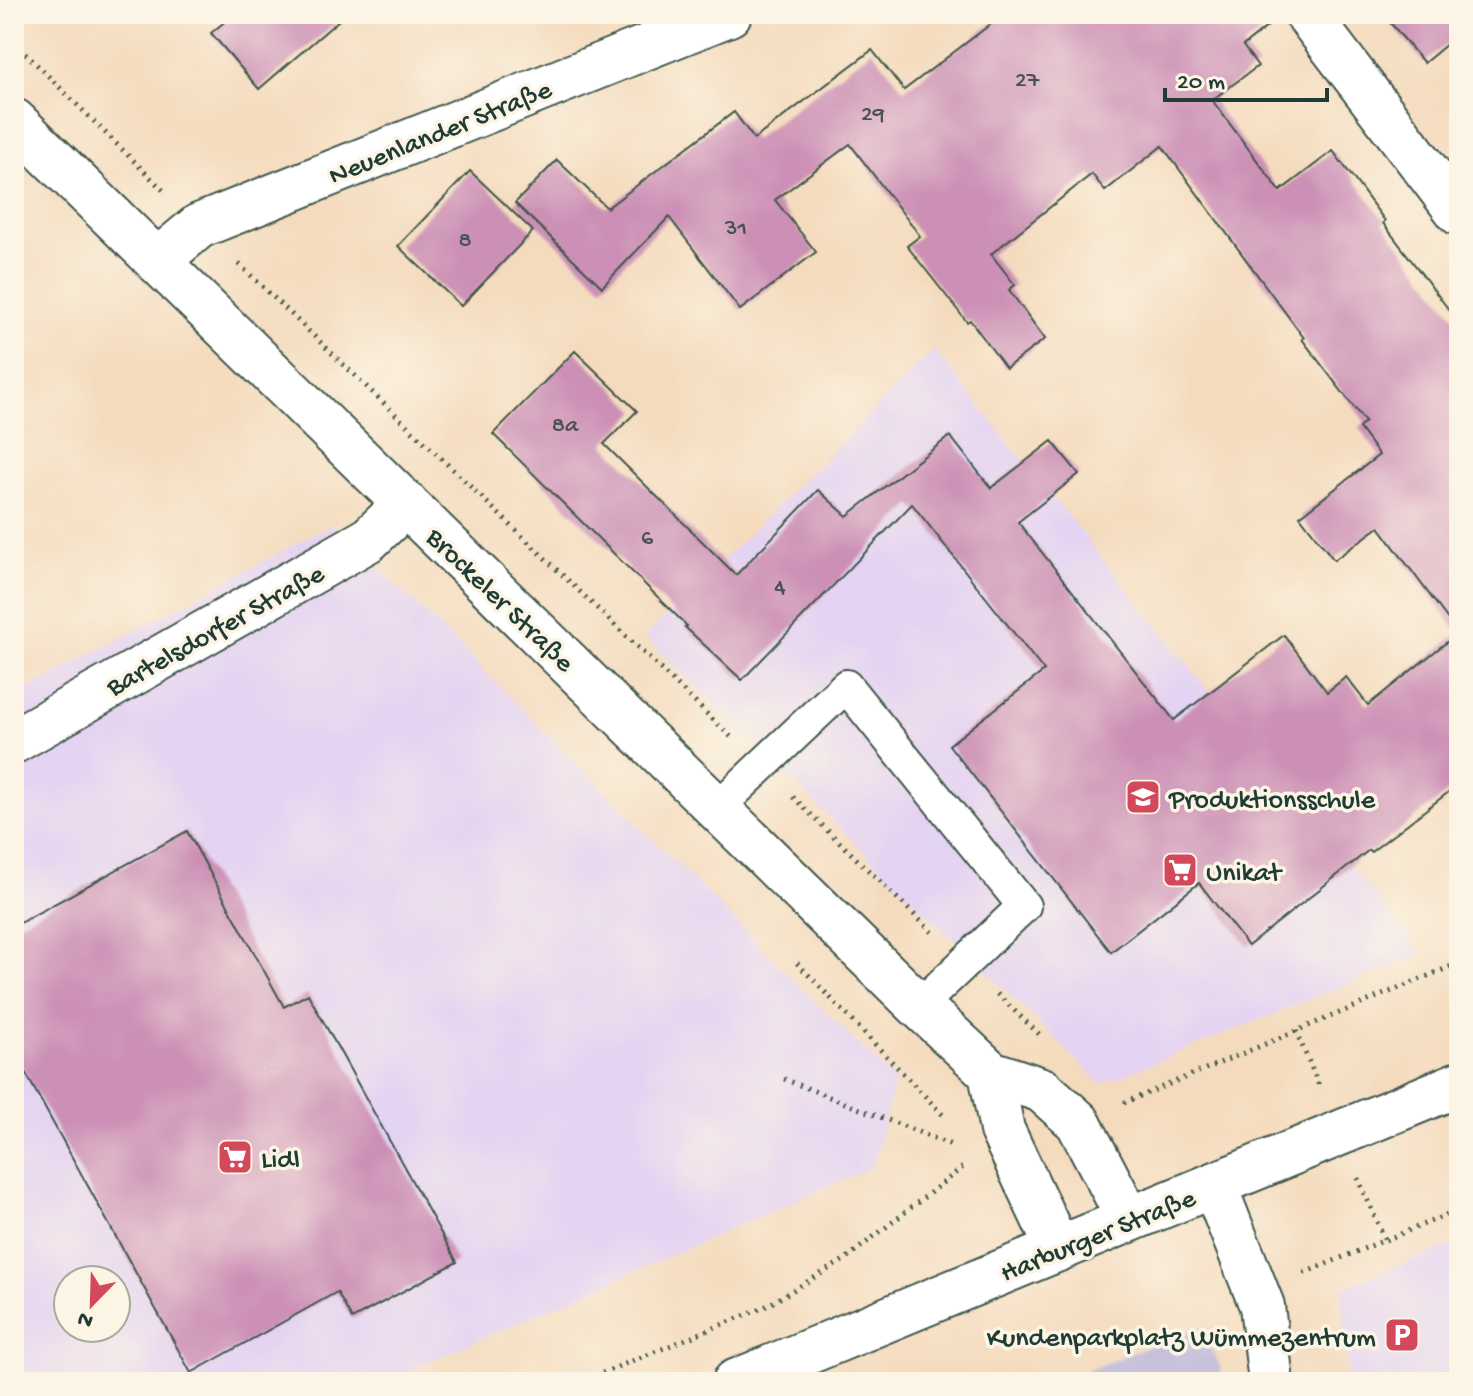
<svg xmlns="http://www.w3.org/2000/svg" width="1473" height="1396" font-family="'Gochi Hand',sans-serif">
<style>
.built{fill:#e4d3f2;fill-rule:evenodd}
.industrial{fill:#c6c0da}
.building{fill:#cc90b6}
.lines{fill:none;stroke-linecap:round;stroke-linejoin:round}
.service-casing{stroke:#3f5549;stroke-width:36}
.minor-casing{stroke:#3f5549;stroke-width:48}
.primary-casing{stroke:#3f5549;stroke-width:48}
.path{stroke:#3f5549;stroke-width:5;stroke-dasharray:2 6;stroke-linecap:butt}
.service{stroke:#fff;stroke-width:32}
.minor{stroke:#fff;stroke-width:44}
.primary{stroke:#fff;stroke-width:44}
.labels{text-anchor:middle;stroke-width:7;stroke-linejoin:round;paint-order:stroke}
.number-label{font-size:24px;fill:#4a5254}
.street-label{font-size:28px;fill:#1f3d34;stroke:#fcf5e5}
.poi-label{font-size:28px;fill:#1f3d34;stroke:#fcf5e5;text-anchor:start}
</style>
<rect width="100%" height="100%" fill="#fcf5e5"/>
<filter id="ink" filterUnits="userSpaceOnUse"><feTurbulence type="fractalNoise" baseFrequency=".0125" numOctaves="2"/><feDisplacementMap in="SourceGraphic" scale="16" xChannelSelector="R" yChannelSelector="G"/><feConvolveMatrix kernelMatrix="1 2 1 2 8 2 1 2 1" color-interpolation-filters="sRGB"/></filter>
<filter id="wash" filterUnits="userSpaceOnUse"><feTurbulence type="fractalNoise" baseFrequency=".006" numOctaves="4" result="noise"/><feDisplacementMap in="SourceGraphic" scale="32" xChannelSelector="R" yChannelSelector="G"/><feGaussianBlur stdDeviation="1.8" result="paint"/><feColorMatrix in="noise" values="0 0 0 0 0 0 0 0 0 0 0 0 0 0 0 0 0 1.4 0 .05"/><feComposite in="paint" operator="in"/></filter>
<g filter="url(#wash)">
<rect width="100%" height="100%" fill="#f4dbbe"/>
<g class="built">
<path d="M 934,350 L 1422,954 L 1101,1084 L 645,637 Z"/>
<path d="M 332,524 L 446,633 L 895,1081 L 872,1167 L 382,1382 L 14,1382 L 14,696 ZM 68,1280 L 116,1280 L 116,1328 L 68,1328 Z"/>
<path d="M 1459,1242 L 1459,1382 L 1349,1382 L 1342,1288 Z"/>
</g>
<path class="industrial" d="M 1199,1327 L 1220,1366 L 1222,1382 L 1057,1382 Z"/>
<g id="blocks">
<g class="building">
<path d="M 234,14 L 346,14 L 259,89 L 211,33 Z"/>
<path d="M 1004,14 L 1283,14 L 1243,46 L 1258,66 L 1212,100 L 1280,191 L 1333,151 L 1385,221 L 1383,223 L 1459,323 L 1459,784 L 1371,852 L 1369,850 L 1248,946 L 1199,883 L 1111,952 L 949,745 L 1044,671 L 912,504 L 742,680 L 685,627 L 687,626 L 493,434 L 575,351 L 637,411 L 604,444 L 736,575 L 818,490 L 847,516 L 950,436 L 991,488 L 1052,441 L 1079,474 L 1018,522 L 1174,720 L 1284,635 L 1327,692 L 1346,677 L 1368,705 L 1458,633 L 1379,527 L 1334,560 L 1300,516 L 1379,455 L 1359,428 L 1365,422 L 1302,339 L 1304,338 L 1162,146 L 1105,191 L 1092,174 L 991,254 L 1015,285 L 1009,290 L 1045,339 L 1006,368 L 970,320 L 967,322 L 907,246 L 920,236 L 850,144 L 775,200 L 816,252 L 740,310 L 669,217 L 602,287 L 515,203 L 557,160 L 607,208 L 734,112 L 754,139 L 872,50 L 904,90 Z"/>
<path d="M 1383,14 L 1459,14 L 1459,34 L 1424,63 Z"/>
<path d="M 470,171 L 533,231 L 461,306 L 398,246 Z"/>
<path d="M 187,831 L 284,1007 L 308,994 L 457,1262 L 352,1319 L 337,1292 L 191,1373 L 14,1052 L 14,926 Z"/>
</g>
</g>
</g>
<g filter="url(#ink)">
<use href="#blocks" fill-opacity="0" stroke="#3f5549" stroke-width="2"/>
<g class="lines">
<defs>
<path id="service" d="M 717,808 L 846,686 L 1024,906 L 919,1006"/>
<g id="minor">
<path d="M 1307,14 L 1459,213"/>
<path d="M 14,121 L 919,1006 L 991,1073 L 1042,1090 L 1078,1122 L 1129,1219"/>
<path d="M 157,261 L 199,226 L 729,14"/>
<path d="M 14,741 L 368,540 L 406,504"/>
<path d="M 991,1073 L 1002,1130 L 1058,1249"/>
<path d="M 1214,1185 L 1262,1306 L 1271,1382"/>
</g>
<path id="primary" d="M 735,1382 L 1459,1084"/>
</defs>
<use href="#service" class="service-casing"/>
<use href="#minor" class="minor-casing"/>
<use href="#primary" class="primary-casing"/>
<g class="path">
<path d="M 14,42 L 163,190"/>
<path d="M 239,264 L 731,737"/>
<path d="M 793,797 L 932,932"/>
<path d="M 797,963 L 945,1117"/>
<path d="M 997,994 L 1039,1034"/>
<path d="M 1296,1031 L 1320,1088"/>
<path d="M 784,1079 L 954,1146"/>
<path d="M 1124,1103 L 1459,963"/>
<path d="M 1358,1178 L 1385,1240"/>
<path d="M 1304,1273 L 1459,1210"/>
<path d="M 580,1382 L 763,1308 L 844,1260 L 963,1167"/>
</g>
<use href="#service" class="service"/>
<use href="#minor" class="minor"/>
<use href="#primary" class="primary"/>
</g>
</g>
<defs>
<symbol id="school-square" viewBox="-11 -11 22 22"><rect x="-9" y="-9" width="18" height="18" rx="4" fill="#d1495b" stroke="#fcf5e5"/><path d="M0-5L7-2L0 1L-7-2ZM-4 1L0 2.5L4 1V4Q0 6-4 4Z" fill="#fff"/></symbol>
<symbol id="supermarket-square" viewBox="-11 -11 22 22"><rect x="-9" y="-9" width="18" height="18" rx="4" fill="#d1495b" stroke="#fcf5e5"/><path d="M-6-5.5h2.5l.6 2H6L4.5 2H-2.5L-4.4-4H-6ZM-1.5 3.2a1.3 1.3 0 1 0 .1 0ZM3 3.2a1.3 1.3 0 1 0 .1 0Z" fill="#fff"/></symbol>
<symbol id="parking-square" viewBox="-11 -11 22 22"><rect x="-9" y="-9" width="18" height="18" rx="4" fill="#d1495b" stroke="#fcf5e5"/><path d="M-3.5-5.5H1a3.5 3.5 0 0 1 0 7H-1V5.5H-3.5ZM-1-3.4V-.6H.8a1.4 1.4 0 0 0 0-2.8Z" fill="#fff"/></symbol>
</defs>
<g fill-rule="evenodd">
<use href="#school-square" x="1123" y="777" width="40" height="40"/>
<use href="#supermarket-square" x="1160" y="850" width="40" height="40"/>
<use href="#supermarket-square" x="215" y="1137" width="40" height="40"/>
<use href="#parking-square" x="1382" y="1315" width="40" height="40"/>
</g>
<g class="labels">
<g class="number-label">
<text x="1027" y="86">27</text>
<text x="873" y="120">29</text>
<text x="736" y="234">31</text>
<text x="465" y="246">8</text>
<text x="565" y="431">8a</text>
<text x="647" y="544">6</text>
<text x="780" y="593">4</text>
</g>
<g class="street-label">
<text transform="translate(439 130) rotate(-22)" y="10">Neuenlander Straße</text>
<text transform="translate(502 598) rotate(44)" y="10">Brockeler Straße</text>
<text transform="translate(214 628) rotate(-29)" y="10">Bartelsdorfer Straße</text>
<text transform="translate(1097 1233) rotate(-22)" y="10">Harburger Straße</text>
</g>
<g class="poi-label">
<text x="1169" y="807">Produktionsschule</text>
<text x="1206" y="880">Unikat</text>
<text x="261" y="1167">Lidl</text>
<text x="1376" y="1345" text-anchor="end">Kundenparkplatz Wümmezentrum</text>
</g>
</g>
<rect width="1473" height="1396" fill="none" stroke="#fcf5e5" stroke-width="48"/>
<g transform="translate(92 1304) rotate(203)"><circle r="38" fill="#fcf5e5" stroke="#a4ab9e" stroke-width="2"/>
<path d="M0-6L14 30L0 20L-14 30Z" fill="#d1495b"/>
<text y="-12" font-size="22" font-weight="bold" text-anchor="middle" fill="#1f3d34">N</text>
</g>
<path d="M1165 88v12h162v-12" fill="none" stroke="#1f3d34" stroke-width="4"/>
<text x="1177" y="88" font-size="24" fill="#1f3d34" stroke="#fcf5e5" stroke-width="6" paint-order="stroke">20 m</text>
</svg>
